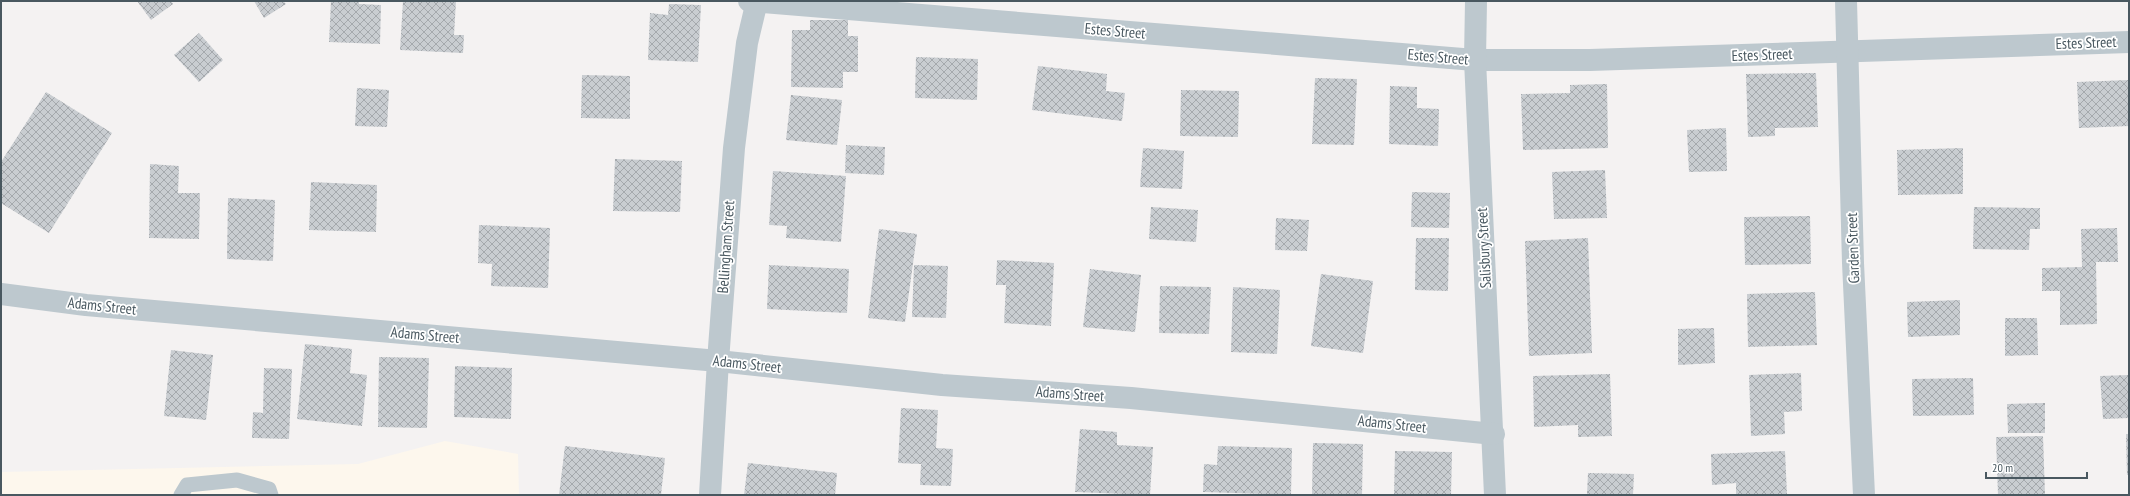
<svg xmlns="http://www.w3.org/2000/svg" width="2130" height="496" font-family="'PT Sans Narrow',sans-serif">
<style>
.commercial{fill:#fdf7ed}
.building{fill:url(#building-cross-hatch)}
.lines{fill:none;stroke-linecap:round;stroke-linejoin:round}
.lane{stroke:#bdc8ce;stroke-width:15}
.street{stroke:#bdc8ce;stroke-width:22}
.labels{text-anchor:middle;stroke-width:3.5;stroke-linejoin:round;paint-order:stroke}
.street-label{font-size:15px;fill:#495860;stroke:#fff}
</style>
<defs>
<pattern id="building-cross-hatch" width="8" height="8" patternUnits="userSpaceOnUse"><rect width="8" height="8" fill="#c9cdd1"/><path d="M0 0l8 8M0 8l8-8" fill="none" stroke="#a5a9ad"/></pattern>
</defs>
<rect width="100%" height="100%" fill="#f4f2f2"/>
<path class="commercial" d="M 445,441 L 518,454 L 519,495 L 1,495 L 1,472 L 358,464 Z"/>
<g class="building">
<path d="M 137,1 L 171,1 L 173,4 L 151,20 Z"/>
<path d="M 254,1 L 283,1 L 286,4 L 264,18 Z"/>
<path d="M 331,1 L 359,1 L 359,4 L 381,5 L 380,44 L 329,42 Z"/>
<path d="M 403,1 L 456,1 L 454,35 L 464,35 L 463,53 L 400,50 Z"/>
<path d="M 669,4 L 701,5 L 698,62 L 648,60 L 650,13 L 668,15 Z"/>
<path d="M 810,20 L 848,20 L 848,36 L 858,36 L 858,72 L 843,72 L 843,88 L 791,87 L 792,30 L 810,30 Z"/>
<path d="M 199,33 L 223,60 L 199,82 L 174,55 Z"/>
<path d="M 916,57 L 978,59 L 977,100 L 915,98 Z"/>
<path d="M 1038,66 L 1107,74 L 1106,91 L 1125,93 L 1122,121 L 1032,110 Z"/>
<path d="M 1816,73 L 1818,127 L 1775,128 L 1775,136 L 1748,137 L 1746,74 Z"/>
<path d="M 582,75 L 630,76 L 630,119 L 581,118 Z"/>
<path d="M 1315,78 L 1357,79 L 1354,145 L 1312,144 Z"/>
<path d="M 2129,80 L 2129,126 L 2079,128 L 2077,82 Z"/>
<path d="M 1607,84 L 1608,148 L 1523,150 L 1521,94 L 1570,93 L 1570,85 Z"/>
<path d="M 1390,86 L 1417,87 L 1417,108 L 1439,109 L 1438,146 L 1389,144 Z"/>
<path d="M 357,88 L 389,90 L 387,127 L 355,126 Z"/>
<path d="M 1181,90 L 1239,91 L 1238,137 L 1180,136 Z"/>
<path d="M 46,92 L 112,133 L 49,233 L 1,203 L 1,162 Z"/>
<path d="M 791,95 L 842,100 L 837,145 L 786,140 Z"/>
<path d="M 1726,128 L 1727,171 L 1689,172 L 1687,130 Z"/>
<path d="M 846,145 L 885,147 L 884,175 L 845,173 Z"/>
<path d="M 1143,148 L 1184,151 L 1182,189 L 1140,187 Z"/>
<path d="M 1963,148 L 1963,194 L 1898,195 L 1897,150 Z"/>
<path d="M 615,159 L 682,161 L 680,212 L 613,211 Z"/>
<path d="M 150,164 L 179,166 L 178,193 L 200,193 L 199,239 L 149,238 Z"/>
<path d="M 1605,170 L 1607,218 L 1554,219 L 1552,172 Z"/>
<path d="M 773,171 L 846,176 L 841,242 L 786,238 L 787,226 L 769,225 Z"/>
<path d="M 311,182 L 377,185 L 376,232 L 309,230 Z"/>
<path d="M 1412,192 L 1450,193 L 1449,228 L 1411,227 Z"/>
<path d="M 228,198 L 275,200 L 273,261 L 227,259 Z"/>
<path d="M 1151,207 L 1198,210 L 1196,242 L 1149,239 Z"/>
<path d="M 1974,207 L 2040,208 L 2040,229 L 2030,229 L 2029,250 L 1973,249 Z"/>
<path d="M 1810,216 L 1811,264 L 1745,265 L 1744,217 Z"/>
<path d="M 1276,218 L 1309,220 L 1307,251 L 1275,250 Z"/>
<path d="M 479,225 L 550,228 L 548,288 L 491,286 L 492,264 L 478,263 Z"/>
<path d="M 2117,228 L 2118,262 L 2096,262 L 2097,324 L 2060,325 L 2060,291 L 2042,291 L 2042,268 L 2082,267 L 2081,229 Z"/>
<path d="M 879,229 L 917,234 L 905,322 L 868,318 Z"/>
<path d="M 1416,238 L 1449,238 L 1448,291 L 1415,290 Z"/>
<path d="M 1588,238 L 1592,353 L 1529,356 L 1525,241 Z"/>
<path d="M 997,260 L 1054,263 L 1051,326 L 1004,323 L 1006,285 L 996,285 Z"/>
<path d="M 769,265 L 849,269 L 847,313 L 767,309 Z"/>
<path d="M 914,265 L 948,266 L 946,318 L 912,317 Z"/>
<path d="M 1090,269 L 1141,275 L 1135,332 L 1083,327 Z"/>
<path d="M 1321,274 L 1373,281 L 1363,353 L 1311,346 Z"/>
<path d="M 1160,286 L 1211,287 L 1209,334 L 1159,333 Z"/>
<path d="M 1233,287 L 1280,290 L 1277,354 L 1231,352 Z"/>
<path d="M 1815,292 L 1817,345 L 1748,347 L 1747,294 Z"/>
<path d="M 1960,300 L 1960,335 L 1908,337 L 1907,302 Z"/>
<path d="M 2005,318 L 2037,318 L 2038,355 L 2005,356 Z"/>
<path d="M 1714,328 L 1715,363 L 1678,365 L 1678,329 Z"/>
<path d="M 305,344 L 352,349 L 350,373 L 367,375 L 362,426 L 297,419 Z"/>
<path d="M 171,350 L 213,355 L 206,420 L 164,416 Z"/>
<path d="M 379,357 L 429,358 L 427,428 L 378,427 Z"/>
<path d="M 455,366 L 512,368 L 511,419 L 454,417 Z"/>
<path d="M 264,368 L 292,369 L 289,439 L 252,438 L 253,412 L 263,413 Z"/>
<path d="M 1801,373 L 1802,411 L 1784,412 L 1785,434 L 1751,436 L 1749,375 Z"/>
<path d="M 1610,374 L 1612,436 L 1578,437 L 1578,425 L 1534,427 L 1533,376 Z"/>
<path d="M 2129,375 L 2129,418 L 2103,419 L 2100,376 Z"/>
<path d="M 1973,378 L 1974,415 L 1913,416 L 1912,379 Z"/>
<path d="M 2045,403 L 2045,433 L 2008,433 L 2007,404 Z"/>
<path d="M 901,408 L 938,410 L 936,448 L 953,449 L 951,486 L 920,485 L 921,464 L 898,463 Z"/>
<path d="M 1080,429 L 1117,432 L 1117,445 L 1153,447 L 1150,495 L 1075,492 Z"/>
<path d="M 2126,434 L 2129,434 L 2129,475 L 2127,475 Z"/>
<path d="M 2043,436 L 2045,495 L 1998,495 L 1996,437 Z"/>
<path d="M 1313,443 L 1363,444 L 1362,495 L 1312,495 Z"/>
<path d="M 565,446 L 665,458 L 661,495 L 559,495 Z"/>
<path d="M 1218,446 L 1292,448 L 1291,495 L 1203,492 L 1204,464 L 1217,465 Z"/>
<path d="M 1395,451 L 1452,452 L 1451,495 L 1394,495 Z"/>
<path d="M 1785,451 L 1787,495 L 1736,495 L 1736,483 L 1712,485 L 1711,454 Z"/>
<path d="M 748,463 L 837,473 L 835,495 L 744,495 Z"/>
<path d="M 1588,473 L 1634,474 L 1633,495 L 1587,495 Z"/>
</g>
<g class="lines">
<path class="lane" d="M 181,495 L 187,485 L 237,480 L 269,489 L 271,495"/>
<g class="street">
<path d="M 749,1 L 1475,60 L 1590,60 L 2129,42"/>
<path d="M 1476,1 L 1475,60 L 1495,495"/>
<path d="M 1846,1 L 1853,263 L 1864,495"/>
<path d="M 1,294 L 86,305 L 718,361 L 942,385 L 1131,398 L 1494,434"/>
<path d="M 710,495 L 718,361 L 734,148 L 747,43 L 757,1"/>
</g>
</g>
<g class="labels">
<g class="street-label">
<text transform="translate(1115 31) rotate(5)" y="5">Estes Street</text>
<text transform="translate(2086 43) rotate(-2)" y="5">Estes Street</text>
<text transform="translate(1762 55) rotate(-2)" y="5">Estes Street</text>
<text transform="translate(1438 57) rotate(5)" y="5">Estes Street</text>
<text transform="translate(726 247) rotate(-86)" y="5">Bellingham Street</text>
<text transform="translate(1484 248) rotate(-93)" y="5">Salisbury Street</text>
<text transform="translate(1853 248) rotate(-92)" y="5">Garden Street</text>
<text transform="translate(102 306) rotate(6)" y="5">Adams Street</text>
<text transform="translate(425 335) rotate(5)" y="5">Adams Street</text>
<text transform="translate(747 364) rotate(6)" y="5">Adams Street</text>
<text transform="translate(1070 394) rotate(4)" y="5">Adams Street</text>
<text transform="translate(1392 424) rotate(6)" y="5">Adams Street</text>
</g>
</g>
<rect width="2130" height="496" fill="none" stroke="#495860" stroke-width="4"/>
<path d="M1986 472v6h101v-6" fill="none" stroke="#495860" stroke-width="2"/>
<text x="1992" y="472" font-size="12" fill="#495860" stroke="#ffffff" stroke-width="3" paint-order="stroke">20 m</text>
</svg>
